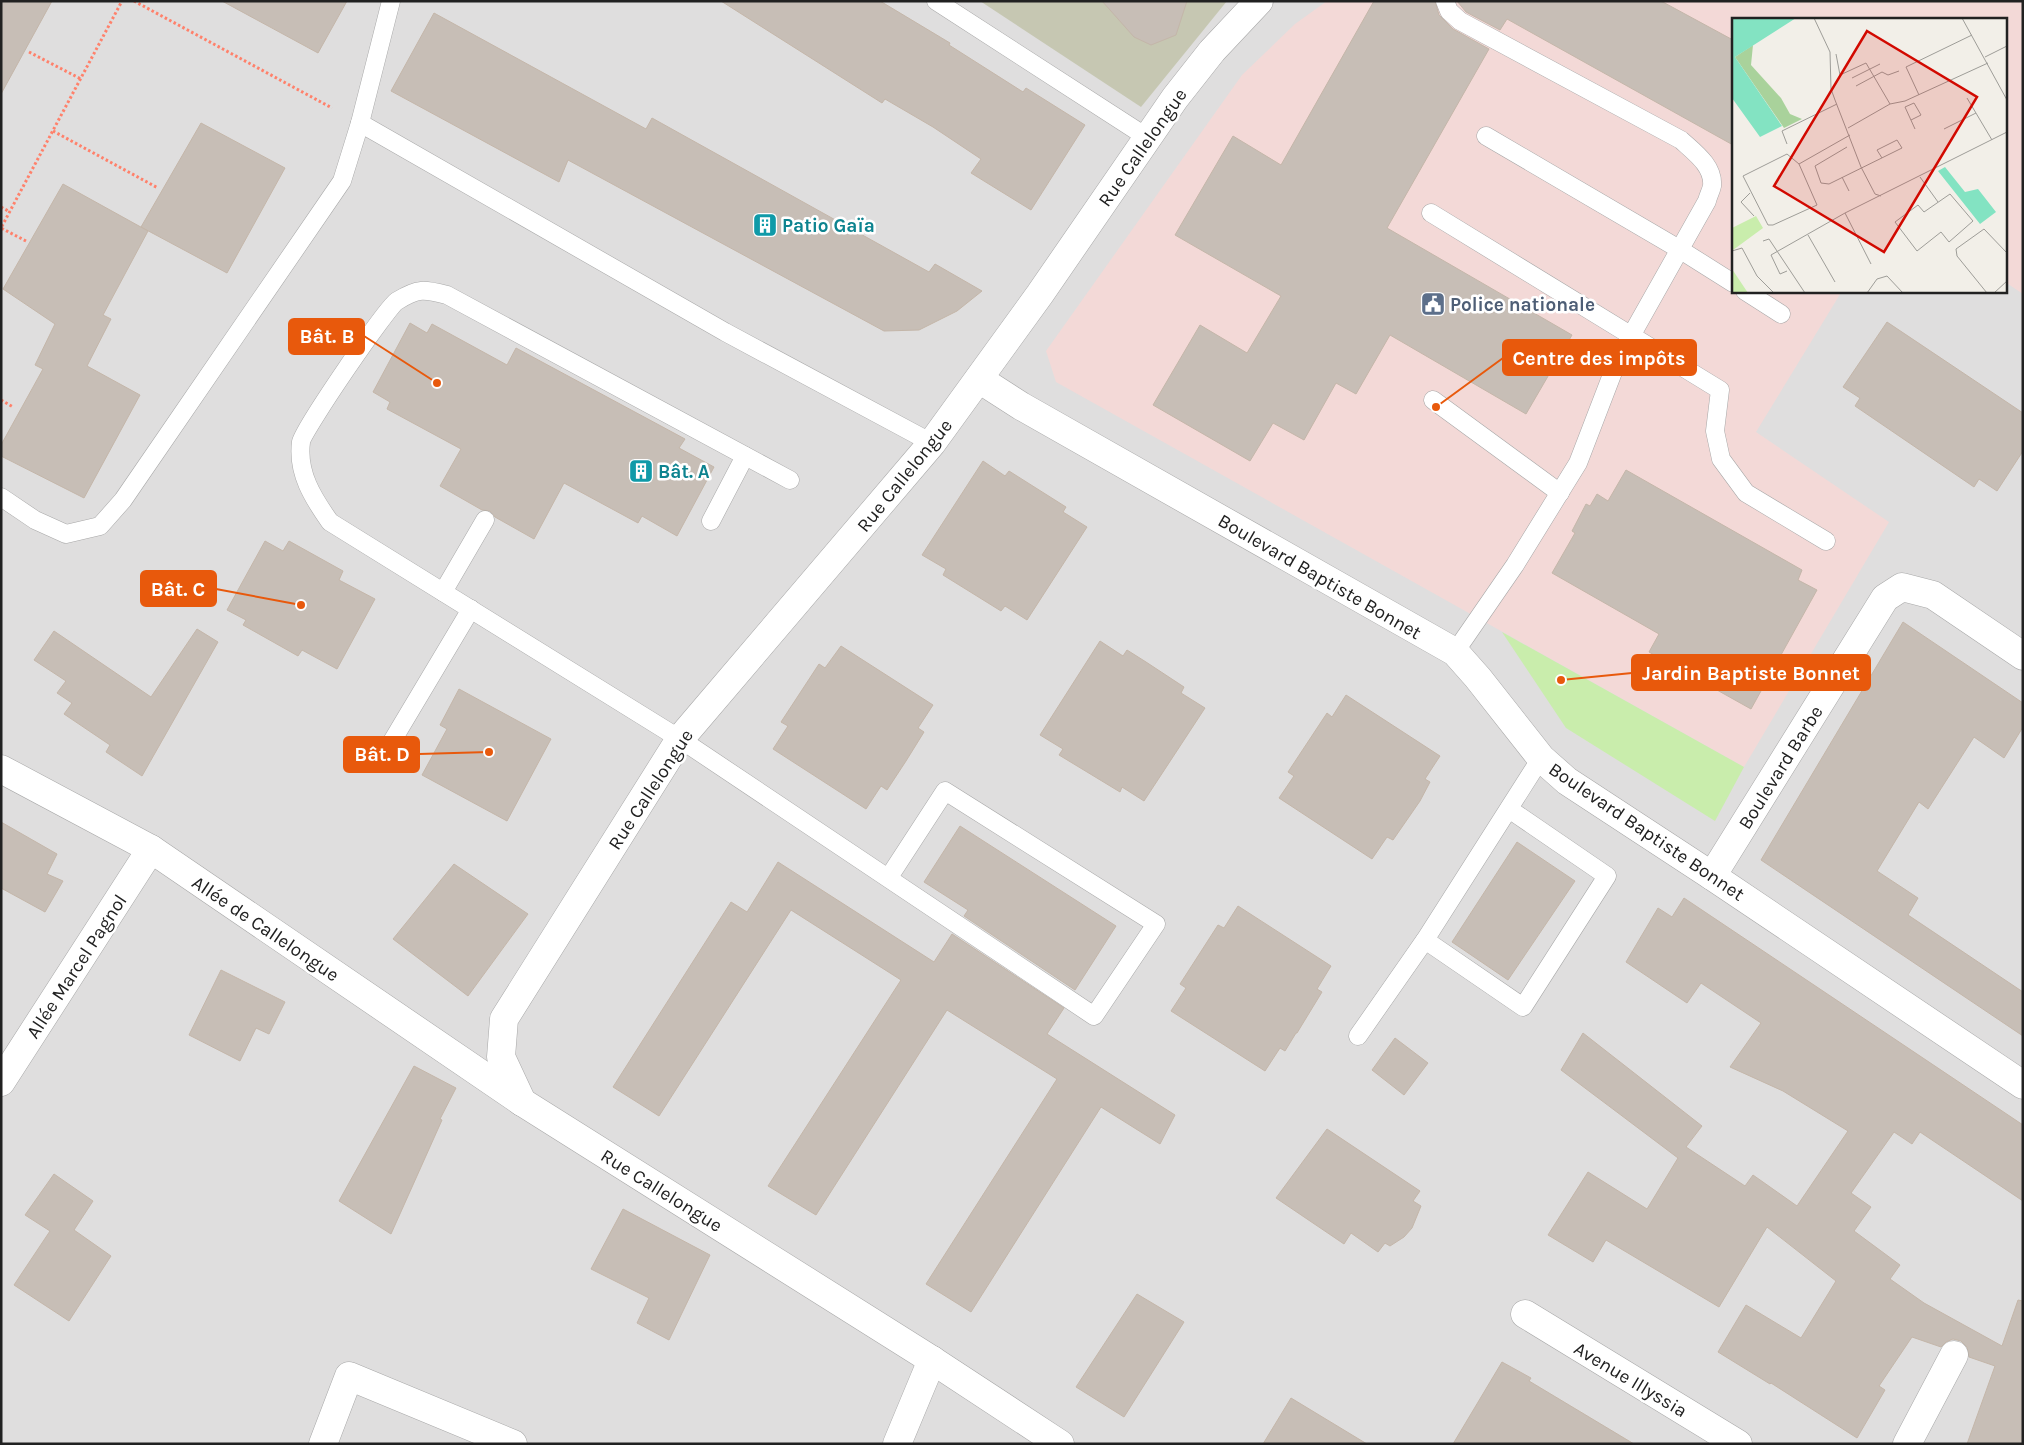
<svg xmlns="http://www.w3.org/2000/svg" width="2024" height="1445" font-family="Karla,sans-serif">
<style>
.residential{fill:#dfdede;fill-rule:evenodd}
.commercial{fill:#f3d9d7}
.construction{fill:#c6c7b2}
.grass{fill:#c9edac}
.building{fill:#c7beb6;stroke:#c4b6a9}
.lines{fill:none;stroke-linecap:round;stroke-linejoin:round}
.service-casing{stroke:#a8a8a8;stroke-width:19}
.minor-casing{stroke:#a8a8a8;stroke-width:29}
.path{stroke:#ff816b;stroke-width:3;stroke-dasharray:2.5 2.5;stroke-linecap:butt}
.service{stroke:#fff;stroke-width:18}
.minor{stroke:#fff;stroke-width:28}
.labels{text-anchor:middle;stroke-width:5;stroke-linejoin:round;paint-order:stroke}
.street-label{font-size:19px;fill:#212121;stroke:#fff}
.culture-label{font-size:19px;font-weight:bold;fill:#0d838f;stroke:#fff;text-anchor:start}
.service-label{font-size:19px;font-weight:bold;fill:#4e5e75;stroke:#fff;text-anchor:start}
.inset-road{fill:none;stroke:#9e9d98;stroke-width:1}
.view{fill:#d20900;fill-opacity:0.15;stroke:#d20900;stroke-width:2.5}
.inset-edge{fill:none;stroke:#212121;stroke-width:2.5}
.leader{fill:none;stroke:#e8590c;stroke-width:2}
.callout-dot{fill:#e8590c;stroke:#fff;stroke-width:2}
.callout{fill:#e8590c;stroke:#e8590c;stroke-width:2}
.callout-label{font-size:20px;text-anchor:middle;font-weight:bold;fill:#fff}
</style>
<rect width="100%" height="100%" fill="#f2efe8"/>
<path class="residential" d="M 1,1 L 2023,1 L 2023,1444 L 1,1444 ZM 1733,19 L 2005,19 L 2005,291 L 1733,291 Z"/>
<path class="commercial" d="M 1327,1 L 2023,1 L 2023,294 L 2005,282 L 2005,19 L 1733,19 L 1733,291 L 1842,291 L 1756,432 L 1889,522 L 1744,767 L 1056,382 L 1046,351 L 1242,75 L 1295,24 Z"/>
<path class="construction" d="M 980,1 L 1227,1 L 1141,107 Z"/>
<path class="grass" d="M 1502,632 L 1744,767 L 1715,821 L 1566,728 Z"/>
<g class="building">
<path d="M 1,1 L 52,1 L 1,94 Z"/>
<path d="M 222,1 L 347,1 L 318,53 Z"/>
<path d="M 721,1 L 880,1 L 950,43 L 949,45 L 1023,92 L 1026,88 L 1085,125 L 1031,210 L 971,173 L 981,159 L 933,127 L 885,99 L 882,103 Z"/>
<path d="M 1102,1 L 1187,1 L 1176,35 L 1151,45 L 1134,37 Z"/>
<path d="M 1374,1 L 1435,1 L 1439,15 L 1453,29 L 1489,49 L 1387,228 L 1572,335 L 1526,414 L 1390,335 L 1356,394 L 1336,383 L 1304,440 L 1273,423 L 1250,461 L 1153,405 L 1200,325 L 1247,353 L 1281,296 L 1175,235 L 1233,136 L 1281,165 Z"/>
<path d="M 1457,1 L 1661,1 L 1733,40 L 1733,145 L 1507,19 L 1500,30 L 1466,12 Z"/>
<path d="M 434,13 L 646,129 L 652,118 L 929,272 L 935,264 L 982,291 L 957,311 L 919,330 L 884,331 L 568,160 L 559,182 L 391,91 Z"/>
<path d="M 201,123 L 285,168 L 227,273 L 141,227 Z"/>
<path d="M 63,184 L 148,231 L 103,315 L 111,319 L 87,366 L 140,395 L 84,498 L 1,456 L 1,445 L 43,369 L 35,365 L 55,324 L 3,289 Z"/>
<path d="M 1887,322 L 2023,413 L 2023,451 L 1997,491 L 1979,479 L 1974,487 L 1855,406 L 1860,398 L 1843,387 Z"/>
<path d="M 410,323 L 427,333 L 432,324 L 507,365 L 516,348 L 685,439 L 679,448 L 714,467 L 677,536 L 642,516 L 638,523 L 564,483 L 534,539 L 495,517 L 490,511 L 482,510 L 440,486 L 461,449 L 387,409 L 390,402 L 373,392 Z"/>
<path d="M 983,461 L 1005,476 L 1009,471 L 1066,507 L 1063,512 L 1087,527 L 1027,620 L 1005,606 L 1001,611 L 943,575 L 946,569 L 922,555 Z"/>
<path d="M 1626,470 L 1802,570 L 1798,580 L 1817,590 L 1751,709 L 1649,652 L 1659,634 L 1552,573 L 1575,533 L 1572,531 L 1586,504 L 1590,506 L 1597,494 L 1608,501 Z"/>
<path d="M 265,541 L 283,551 L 289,541 L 343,571 L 339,580 L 375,599 L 337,669 L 302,650 L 298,656 L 243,625 L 246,620 L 227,610 Z"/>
<path d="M 1903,622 L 2023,703 L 2023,727 L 2004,758 L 1974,737 L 1928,809 L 1919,802 L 1877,871 L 1918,898 L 1908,915 L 2023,992 L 2023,1036 L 1761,860 Z"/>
<path d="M 197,629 L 218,642 L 142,776 L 106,752 L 110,745 L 64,714 L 72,703 L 57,693 L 66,681 L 34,660 L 54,631 L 151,697 Z"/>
<path d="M 1100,641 L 1123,656 L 1127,650 L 1146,662 L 1184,687 L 1181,693 L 1205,708 L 1144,801 L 1122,787 L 1120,792 L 1059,755 L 1063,749 L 1040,735 Z"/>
<path d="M 841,646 L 933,705 L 918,728 L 924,732 L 906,761 L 887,790 L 881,786 L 866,809 L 773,749 L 788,726 L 781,722 L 819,664 L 825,668 Z"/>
<path d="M 459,689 L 551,739 L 507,821 L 422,775 L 447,729 L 440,725 Z"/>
<path d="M 1346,695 L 1440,756 L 1425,779 L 1430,782 L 1420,801 L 1393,840 L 1387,837 L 1372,859 L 1279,798 L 1294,776 L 1288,772 L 1327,713 L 1332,717 Z"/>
<path d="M 1,822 L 57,854 L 47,874 L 63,881 L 45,912 L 1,888 Z"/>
<path d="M 960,826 L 1116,926 L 1075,990 L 964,916 L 968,910 L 924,882 Z"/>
<path d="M 1517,842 L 1575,881 L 1508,980 L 1452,942 Z"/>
<path d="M 778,862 L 934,962 L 952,934 L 1064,1008 L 1047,1034 L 1175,1115 L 1160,1144 L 1101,1107 L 971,1312 L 926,1284 L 1057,1079 L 947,1010 L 816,1215 L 768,1186 L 901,980 L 791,910 L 659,1116 L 613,1087 L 731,902 L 747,912 Z"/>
<path d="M 454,864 L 528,914 L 468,996 L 393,939 Z"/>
<path d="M 1684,898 L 2023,1125 L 2023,1201 L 1920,1132 L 1912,1144 L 1894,1132 L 1851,1193 L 1871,1207 L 1854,1231 L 1900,1265 L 1890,1279 L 1924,1303 L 2002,1346 L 2018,1300 L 2023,1301 L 2023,1444 L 1967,1444 L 1995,1366 L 1969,1357 L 1967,1347 L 1961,1341 L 1953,1339 L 1946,1342 L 1941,1347 L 1912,1337 L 1879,1386 L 1885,1390 L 1857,1438 L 1771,1383 L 1770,1384 L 1718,1352 L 1746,1305 L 1801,1338 L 1836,1281 L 1767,1227 L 1719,1307 L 1606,1240 L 1593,1262 L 1548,1235 L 1588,1172 L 1647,1209 L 1678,1158 L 1561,1070 L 1583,1033 L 1702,1126 L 1686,1147 L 1745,1186 L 1753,1175 L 1797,1206 L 1848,1131 L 1783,1091 L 1730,1067 L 1761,1023 L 1701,983 L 1687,1003 L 1626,962 L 1658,908 L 1672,917 Z"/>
<path d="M 1238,906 L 1331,966 L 1317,989 L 1322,992 L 1297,1033 L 1296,1033 L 1285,1051 L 1280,1048 L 1265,1071 L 1171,1011 L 1186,988 L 1180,984 L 1218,925 L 1224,928 Z"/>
<path d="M 221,970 L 285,1002 L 269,1034 L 256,1028 L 240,1061 L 189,1035 Z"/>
<path d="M 1395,1038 L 1428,1063 L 1404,1095 L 1372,1070 Z"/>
<path d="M 414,1066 L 456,1088 L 440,1119 L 442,1120 L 391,1234 L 339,1201 Z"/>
<path d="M 1327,1129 L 1420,1191 L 1413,1201 L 1421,1206 L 1412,1228 L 1404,1237 L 1390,1246 L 1385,1243 L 1378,1252 L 1351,1233 L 1344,1244 L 1276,1198 Z"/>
<path d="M 54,1174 L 93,1201 L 74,1230 L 111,1256 L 69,1321 L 14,1285 L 50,1231 L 25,1215 Z"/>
<path d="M 623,1209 L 710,1255 L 669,1340 L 637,1323 L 649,1298 L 591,1269 Z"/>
<path d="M 1137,1294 L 1184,1322 L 1124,1417 L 1076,1387 Z"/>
<path d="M 1502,1362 L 1531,1378 L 1529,1381 L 1634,1444 L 1453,1444 Z"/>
<path d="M 1291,1398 L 1367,1444 L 1263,1444 Z"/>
</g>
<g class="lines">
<defs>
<g id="service">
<path d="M 936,1 L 1148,138"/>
<path d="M 1445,1 L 1449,11 L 1460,21 L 1681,140 C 1694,152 1714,166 1712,186 C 1711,191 1708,196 1707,201 L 1618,359 L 1578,463 L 1515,565 L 1455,652"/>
<path d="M 360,123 L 391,1"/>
<path d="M 1486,136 L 1679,249 L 1733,283"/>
<path d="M 1431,213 L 1720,390 L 1715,431 L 1721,459 L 1746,493 L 1826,541"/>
<path d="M 1745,291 L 1781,314"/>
<path d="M 1433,400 L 1560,493"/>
<path d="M 790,480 L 447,295 C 424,289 418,288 397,301 C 387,307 303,430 301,442 C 297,473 313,498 330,522 L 680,739 L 1094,1016 L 1156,924 L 945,791 L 889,877"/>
<path d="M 1,497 L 35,520 L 66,534 L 100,526 L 123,500 L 342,181 L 360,123 L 725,332 L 932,443"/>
<path d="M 711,521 L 745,456"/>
<path d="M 443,592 L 485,520"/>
<path d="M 385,753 L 471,609"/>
<path d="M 1425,940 L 1523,1007 L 1607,876 L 1509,809"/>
<path d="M 1358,1036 L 1425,940 L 1541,758"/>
</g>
<g id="minor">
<path d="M 979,379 L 1021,406 L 1455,652 L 1478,678 L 1541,758 L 1567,781 L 1712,876 L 2023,1085"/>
<path d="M 1,769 L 151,849 L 522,1102 L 932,1360 L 1060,1444"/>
<path d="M 1712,876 L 1885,598 L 1902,587 L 1933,595 L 2023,656"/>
<path d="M 1,1082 L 151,849"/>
<path d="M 522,1102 L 501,1057 L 504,1019 L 680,739 L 932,443 L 1040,294 L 1175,98 L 1212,51 L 1259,1"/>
<path d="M 1525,1314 L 1738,1444"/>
<path d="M 323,1444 L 349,1376 L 513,1444"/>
<path d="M 897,1444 L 932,1360"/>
<path d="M 1907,1444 L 1954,1355"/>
</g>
</defs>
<use href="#service" class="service-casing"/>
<use href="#minor" class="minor-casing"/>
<g class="path">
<path d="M 134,1 L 332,108"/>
<path d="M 29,52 L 81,79"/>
<path d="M 53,131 L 158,188"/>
<path d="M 1,207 L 10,212"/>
<path d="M 26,241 L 1,228 L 122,1"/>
<path d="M 1,400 L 13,407"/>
</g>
<use href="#service" class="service"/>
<use href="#minor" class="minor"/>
</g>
<defs>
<symbol id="building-square" viewBox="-11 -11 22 22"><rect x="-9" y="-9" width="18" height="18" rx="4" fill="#0f9aa8" stroke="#fff"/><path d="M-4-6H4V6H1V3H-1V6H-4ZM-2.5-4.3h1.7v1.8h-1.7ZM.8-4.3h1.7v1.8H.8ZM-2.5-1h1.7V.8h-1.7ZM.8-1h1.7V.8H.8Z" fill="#fff"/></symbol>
<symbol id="civic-square" viewBox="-11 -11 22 22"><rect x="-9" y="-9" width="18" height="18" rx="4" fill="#5c6f8a" stroke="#fff"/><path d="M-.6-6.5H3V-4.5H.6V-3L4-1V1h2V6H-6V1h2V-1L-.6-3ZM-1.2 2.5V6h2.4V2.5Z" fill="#fff"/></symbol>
</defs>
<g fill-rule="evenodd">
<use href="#building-square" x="751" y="211" width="28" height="28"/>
<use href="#civic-square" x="1419" y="290" width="28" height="28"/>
<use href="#building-square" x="627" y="457" width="28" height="28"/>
</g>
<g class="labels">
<g class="street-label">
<text transform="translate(1142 147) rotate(-55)" y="7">Rue Callelongue</text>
<text transform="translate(904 475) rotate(-51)" y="7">Rue Callelongue</text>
<text transform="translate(1320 576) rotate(30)" y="7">Boulevard Baptiste Bonnet</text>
<text transform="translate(1780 767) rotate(-58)" y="7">Boulevard Barbe</text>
<text transform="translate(650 789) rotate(-57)" y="7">Rue Callelongue</text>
<text transform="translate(1647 831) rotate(34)" y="7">Boulevard Baptiste Bonnet</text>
<text transform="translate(266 928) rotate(34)" y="7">Allée de Callelongue</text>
<text transform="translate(76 966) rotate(-57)" y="7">Allée Marcel Pagnol</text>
<text transform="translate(662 1190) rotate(32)" y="7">Rue Callelongue</text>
<text transform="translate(1631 1379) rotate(31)" y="7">Avenue Illyssia</text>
</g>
<g class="culture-label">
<text x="782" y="232">Patio Gaïa</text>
<text x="658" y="478">Bât. A</text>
</g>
<g class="service-label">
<text x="1450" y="311">Police nationale</text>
</g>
</g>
<g transform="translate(1732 18)">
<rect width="275" height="275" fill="#f2efe8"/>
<path d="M 24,198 L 31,210 L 1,232 L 0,210 ZM 0,251 L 16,275 L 0,275 Z" fill="#c9edac"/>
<path d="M 21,27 L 19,47 L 49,80 L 58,96 L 70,101 L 52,110 L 3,39 Z" fill="#a9d29b"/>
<path d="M 0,0 L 64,0 L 3,39 L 50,108 L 28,119 L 0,80 ZM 213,149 L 233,174 L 246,171 L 264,194 L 248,206 L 206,153 Z" fill="#83e3c2"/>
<path class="inset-road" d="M 82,0 L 98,34 L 99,71 L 103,82 L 129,149 L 143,176 L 149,178M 230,0 L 275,82M 104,36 L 108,57 L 134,45 L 158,86M 253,39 L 275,28M 120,60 L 148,46M 124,68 L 150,54 L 156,57 L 167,53M 187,77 L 174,49 L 240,17M 235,80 L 260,122M 173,89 L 182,85 L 189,97 L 179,102M 173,89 L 183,111M 116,110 L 158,86 L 173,83 L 256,45M 212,111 L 244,95M 55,126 L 50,113 L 105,86M 115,129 L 83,148 L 89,165 L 97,166 L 170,130 L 165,122 L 145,132 L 150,140M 67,146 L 55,136 L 11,158 L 36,207 L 41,207 L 85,187 L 67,146 L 118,117M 110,159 L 117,173M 188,159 L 206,184M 18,175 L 9,184 L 22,198M 218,176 L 241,203 L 217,224 L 209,214 L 185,233 L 163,204 L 186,187 L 192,194 ZM 113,195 L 139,246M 76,217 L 103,264M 31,223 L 37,221 L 73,275M 0,233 L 10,230 L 25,258 L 42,275M 55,253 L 48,256 L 39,237 L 113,195 L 275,114M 135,275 L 145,261 L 155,258 L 171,275M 255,275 L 225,238 L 224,231 L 252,211 L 275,235M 262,275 L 275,263"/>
<path class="view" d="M 135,13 L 245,79 L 152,234 L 42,168 Z"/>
<rect width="275" height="275" class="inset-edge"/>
</g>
<path class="leader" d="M437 383L364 336M1436 407L1503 358M301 605L216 589M1561 680L1632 673M489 752L419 754"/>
<g class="callout-dot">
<circle cx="437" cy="383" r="5"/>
<circle cx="1436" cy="407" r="5"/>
<circle cx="301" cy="605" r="5"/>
<circle cx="1561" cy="680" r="5"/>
<circle cx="489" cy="752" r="5"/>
</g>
<g class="callout">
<rect x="289" y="319" width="75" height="35" rx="5"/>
<rect x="1503" y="340" width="193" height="35" rx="5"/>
<rect x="141" y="571" width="75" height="35" rx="5"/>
<rect x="1632" y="655" width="238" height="35" rx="5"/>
<rect x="344" y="737" width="75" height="35" rx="5"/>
</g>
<g class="callout-label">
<text x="327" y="343">Bât. B</text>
<text x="1599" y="365">Centre des impôts</text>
<text x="178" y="596">Bât. C</text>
<text x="1751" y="680">Jardin Baptiste Bonnet</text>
<text x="382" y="761">Bât. D</text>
</g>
<rect width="2024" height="1445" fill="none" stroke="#212121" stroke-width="5"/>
</svg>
